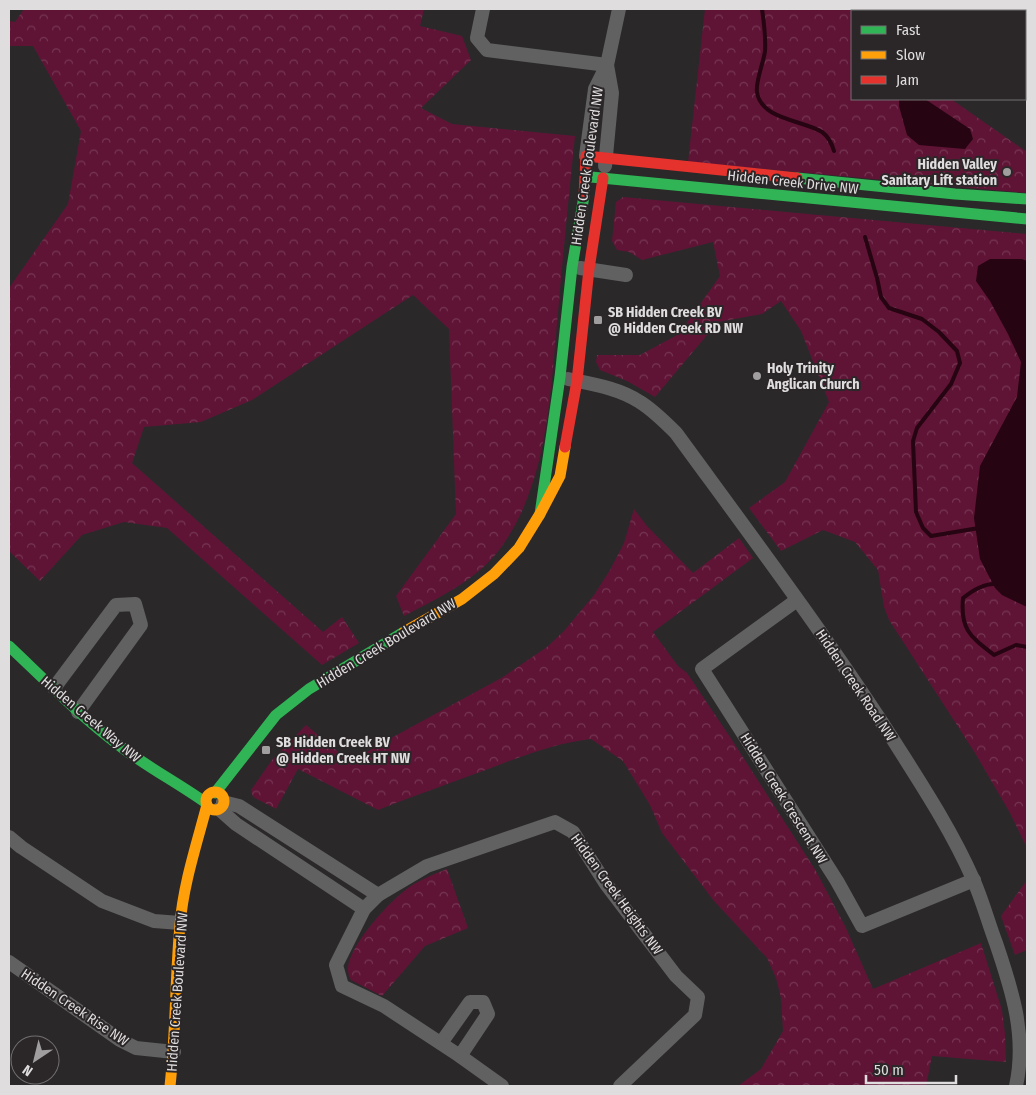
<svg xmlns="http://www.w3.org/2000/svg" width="1036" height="1095" font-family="'Fira Sans Condensed',sans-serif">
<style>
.park{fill:url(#park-crowns)}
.water{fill:#270411}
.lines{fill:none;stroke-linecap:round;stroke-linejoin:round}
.stream{stroke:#270411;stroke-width:4}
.street{stroke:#616161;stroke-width:14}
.fast{stroke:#30b455;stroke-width:11}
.slow{stroke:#ff9f0a;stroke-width:11}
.jam{stroke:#e5322d;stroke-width:11}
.poi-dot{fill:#a09e9f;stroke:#2b2728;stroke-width:2}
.labels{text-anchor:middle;stroke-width:4;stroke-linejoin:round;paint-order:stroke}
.poi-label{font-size:14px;font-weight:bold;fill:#dfddde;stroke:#2b2728;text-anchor:start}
.street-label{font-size:14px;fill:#dfddde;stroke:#2b2728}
</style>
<defs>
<pattern id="park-crowns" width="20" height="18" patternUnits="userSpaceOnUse" patternTransform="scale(1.25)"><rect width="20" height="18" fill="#5f1436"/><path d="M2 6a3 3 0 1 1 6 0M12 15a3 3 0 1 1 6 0" fill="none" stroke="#763653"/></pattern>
</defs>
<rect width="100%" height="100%" fill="#2a2829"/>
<g class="park">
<path d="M 24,9 L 424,9 L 420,26 L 462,36 L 471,60 L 421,108 L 452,124 L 575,136 C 569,195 563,254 558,313 C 550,393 549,482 500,549 C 476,581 438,598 404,616 L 396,596 L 456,514 L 449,329 L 413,295 L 252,400 L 201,422 L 144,427 L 132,463 L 323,632 L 342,617 L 359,643 L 322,665 L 167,528 L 124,522 L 82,535 L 40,581 L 9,551 L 9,288 L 68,204 L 81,131 L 33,46 L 9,46 L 9,21 L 15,22 Z"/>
<path d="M 705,9 L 940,9 L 943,11 L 852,11 L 852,99 L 951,99 L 1027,152 L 1027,193 L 688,162 Z"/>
<path d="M 623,197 L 1027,234 L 1027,848 L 1010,813 L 975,753 L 889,620 L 884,607 L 878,570 L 855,542 L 823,530 L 781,551 L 749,508 L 785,482 L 829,402 L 801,331 L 781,301 L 762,314 L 718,322 L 655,397 L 627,381 L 600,370 L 596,362 L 597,355 L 640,355 L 679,334 L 720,276 L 713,242 L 642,260 L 629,252 L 617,250 L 612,241 L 616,202 Z"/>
<path d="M 634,509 L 647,526 L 693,573 L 739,538 L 753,558 L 653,632 L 678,666 L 687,673 L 732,740 L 816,871 L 845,926 L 873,989 L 981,943 L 1002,1010 L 1005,1034 L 1006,1062 L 932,1056 L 926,1086 L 738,1086 L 761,1069 L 783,1031 L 781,998 L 776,978 L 767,958 L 714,901 L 662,833 L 650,805 L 623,761 L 591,739 C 554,743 518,758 483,771 C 448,784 413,796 378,810 L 298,769 L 276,809 L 253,797 L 251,790 L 272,760 L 306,725 L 352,763 L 365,753 L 382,743 L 503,677 L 547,647 L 564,631 L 594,595 L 610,570 L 624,543 Z"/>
<path d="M 447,869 L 468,928 L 425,946 L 382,996 L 351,980 C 349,977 348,973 348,969 C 348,948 386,905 403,892 C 416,881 432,875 447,869 Z"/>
<path d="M 1027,880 L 1027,950 L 1015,955 L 1001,916 Z"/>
</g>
<g class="water">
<path d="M 899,99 L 925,99 L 970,129 L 973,139 L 965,149 L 919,145 L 907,135 L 899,106 Z"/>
<path d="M 990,259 L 1022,259 L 1027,261 L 1027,607 L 1002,595 L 995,588 L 980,559 L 974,518 L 980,466 L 1017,397 L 1021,362 L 1008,334 L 990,301 L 976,281 L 978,266 Z"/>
</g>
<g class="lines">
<g class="stream">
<path d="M 762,9 C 764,23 766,36 765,51 C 764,61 755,83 757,92 C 761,120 803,120 822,132 C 829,137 832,144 834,151"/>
<path d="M 865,237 L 877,278 L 881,297 L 889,308 L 922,319 L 939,332 L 957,351 L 960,363 L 951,384 L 917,428 L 913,441 L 916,512 L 923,528 L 931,536 L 979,528"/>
<path d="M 996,584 C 984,583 973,590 963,598 C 960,630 971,637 994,655 L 1016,645 L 1027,647"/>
</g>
<g class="street">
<path d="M 483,9 L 477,38 L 487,50 L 607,65"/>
<path d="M 956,9 L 960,11"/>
<path d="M 1025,56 L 1027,58"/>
<path d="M 586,156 L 595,89 L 607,65 L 619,9"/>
<path d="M 605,166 L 612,93 L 607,65"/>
<path d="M 580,268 L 626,275"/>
<path d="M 568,379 C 592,384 619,388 640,402 C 653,410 664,421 676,433 C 749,533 824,633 892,738 C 921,784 951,829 973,879 C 982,899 988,922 996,943 C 1012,990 1027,1036 1016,1086"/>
<path d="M 797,600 L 702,669 L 837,881 L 862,926 L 974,880"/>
<path d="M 54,688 L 116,605 L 135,604 L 141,625 L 78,712"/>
<path d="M 223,802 L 239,806 L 378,895"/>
<path d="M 219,809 L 236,824 L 364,909"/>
<path d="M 9,837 L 21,847 L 102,901 L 154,921 L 180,923"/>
<path d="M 9,962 L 120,1040 L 136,1048 L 174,1052"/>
<path d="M 441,1043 L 470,1002 L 483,1002 L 488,1014 L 460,1056"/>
<path d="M 502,1086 L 460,1056 L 384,1006 L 342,986 L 336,965 L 364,909 L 378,895 L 427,866 L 555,822 L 573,832 L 606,884 L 676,976 L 698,997 L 695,1015 L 620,1086"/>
</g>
<g class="fast">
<path d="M 591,177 L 1027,219"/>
<path d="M 797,178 L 955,194 L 1027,199"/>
<path d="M 540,514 L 560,377 L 572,267 L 584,196"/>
<path d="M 9,646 C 45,680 80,716 120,746 C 147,767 178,783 206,803"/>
<path d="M 215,793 L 276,715 L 309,689 L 404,632"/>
</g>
<g class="slow">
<path d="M 404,632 L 462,599 L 494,574 L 519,548 L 540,514 L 560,476 L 565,447"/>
<circle cx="215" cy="801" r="9"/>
<path d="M 170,1086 C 176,1032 175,979 180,925 C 183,885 197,843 207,805"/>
</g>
<g class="jam">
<path d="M 584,196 L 586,156 L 797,178"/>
<path d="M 565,447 L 577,381 L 589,269 L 603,178"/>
</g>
</g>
<g class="poi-dot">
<circle cx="1007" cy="172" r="5"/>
<rect x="593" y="315" width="10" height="10" rx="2.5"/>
<circle cx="757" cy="376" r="5"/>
<rect x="261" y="745" width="10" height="10" rx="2.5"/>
</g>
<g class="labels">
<g class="poi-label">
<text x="997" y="169" text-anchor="end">Hidden Valley<tspan x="997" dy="16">Sanitary Lift station</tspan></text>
<text x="608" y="317">SB Hidden Creek BV<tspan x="608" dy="16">@ Hidden Creek RD NW</tspan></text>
<text x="767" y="373">Holy Trinity<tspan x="767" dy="16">Anglican Church</tspan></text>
<text x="276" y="747">SB Hidden Creek BV<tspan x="276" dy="16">@ Hidden Creek HT NW</tspan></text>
</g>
<g class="street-label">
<text transform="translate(587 166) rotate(-82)" y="5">Hidden Creek Boulevard NW</text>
<text transform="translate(793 182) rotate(6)" y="5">Hidden Creek Drive NW</text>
<text transform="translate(386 643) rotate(-31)" y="5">Hidden Creek Boulevard NW</text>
<text transform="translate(856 685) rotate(56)" y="5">Hidden Creek Road NW</text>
<text transform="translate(91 719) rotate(40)" y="5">Hidden Creek Way NW</text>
<text transform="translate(784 798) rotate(58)" y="5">Hidden Creek Crescent NW</text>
<text transform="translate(617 894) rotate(54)" y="5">Hidden Creek Heights NW</text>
<text transform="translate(177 992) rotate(-86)" y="5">Hidden Creek Boulevard NW</text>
<text transform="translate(75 1007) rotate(34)" y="5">Hidden Creek Rise NW</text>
</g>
</g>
<rect width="1036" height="1095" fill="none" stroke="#dfddde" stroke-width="20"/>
<rect x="851" y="10" width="175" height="90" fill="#2b2728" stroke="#737071"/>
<rect x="861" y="26" width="25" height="8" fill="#30b455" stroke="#737071"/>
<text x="896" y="35" font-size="15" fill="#dfddde">Fast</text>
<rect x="861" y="51" width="25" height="8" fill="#ff9f0a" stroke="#737071"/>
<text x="896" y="60" font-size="15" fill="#dfddde">Slow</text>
<rect x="861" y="76" width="25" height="8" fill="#e5322d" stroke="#737071"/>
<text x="896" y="85" font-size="15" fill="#dfddde">Jam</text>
<g transform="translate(35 1060) rotate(215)"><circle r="24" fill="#2b2728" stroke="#737071"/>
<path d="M0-4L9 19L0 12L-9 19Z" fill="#a09e9f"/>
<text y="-8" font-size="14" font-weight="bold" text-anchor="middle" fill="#dfddde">N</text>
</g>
<path d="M866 1075v8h90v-8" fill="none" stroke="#dfddde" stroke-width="2.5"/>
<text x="874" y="1075" font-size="15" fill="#dfddde" stroke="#2b2728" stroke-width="4" paint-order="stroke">50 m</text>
</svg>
